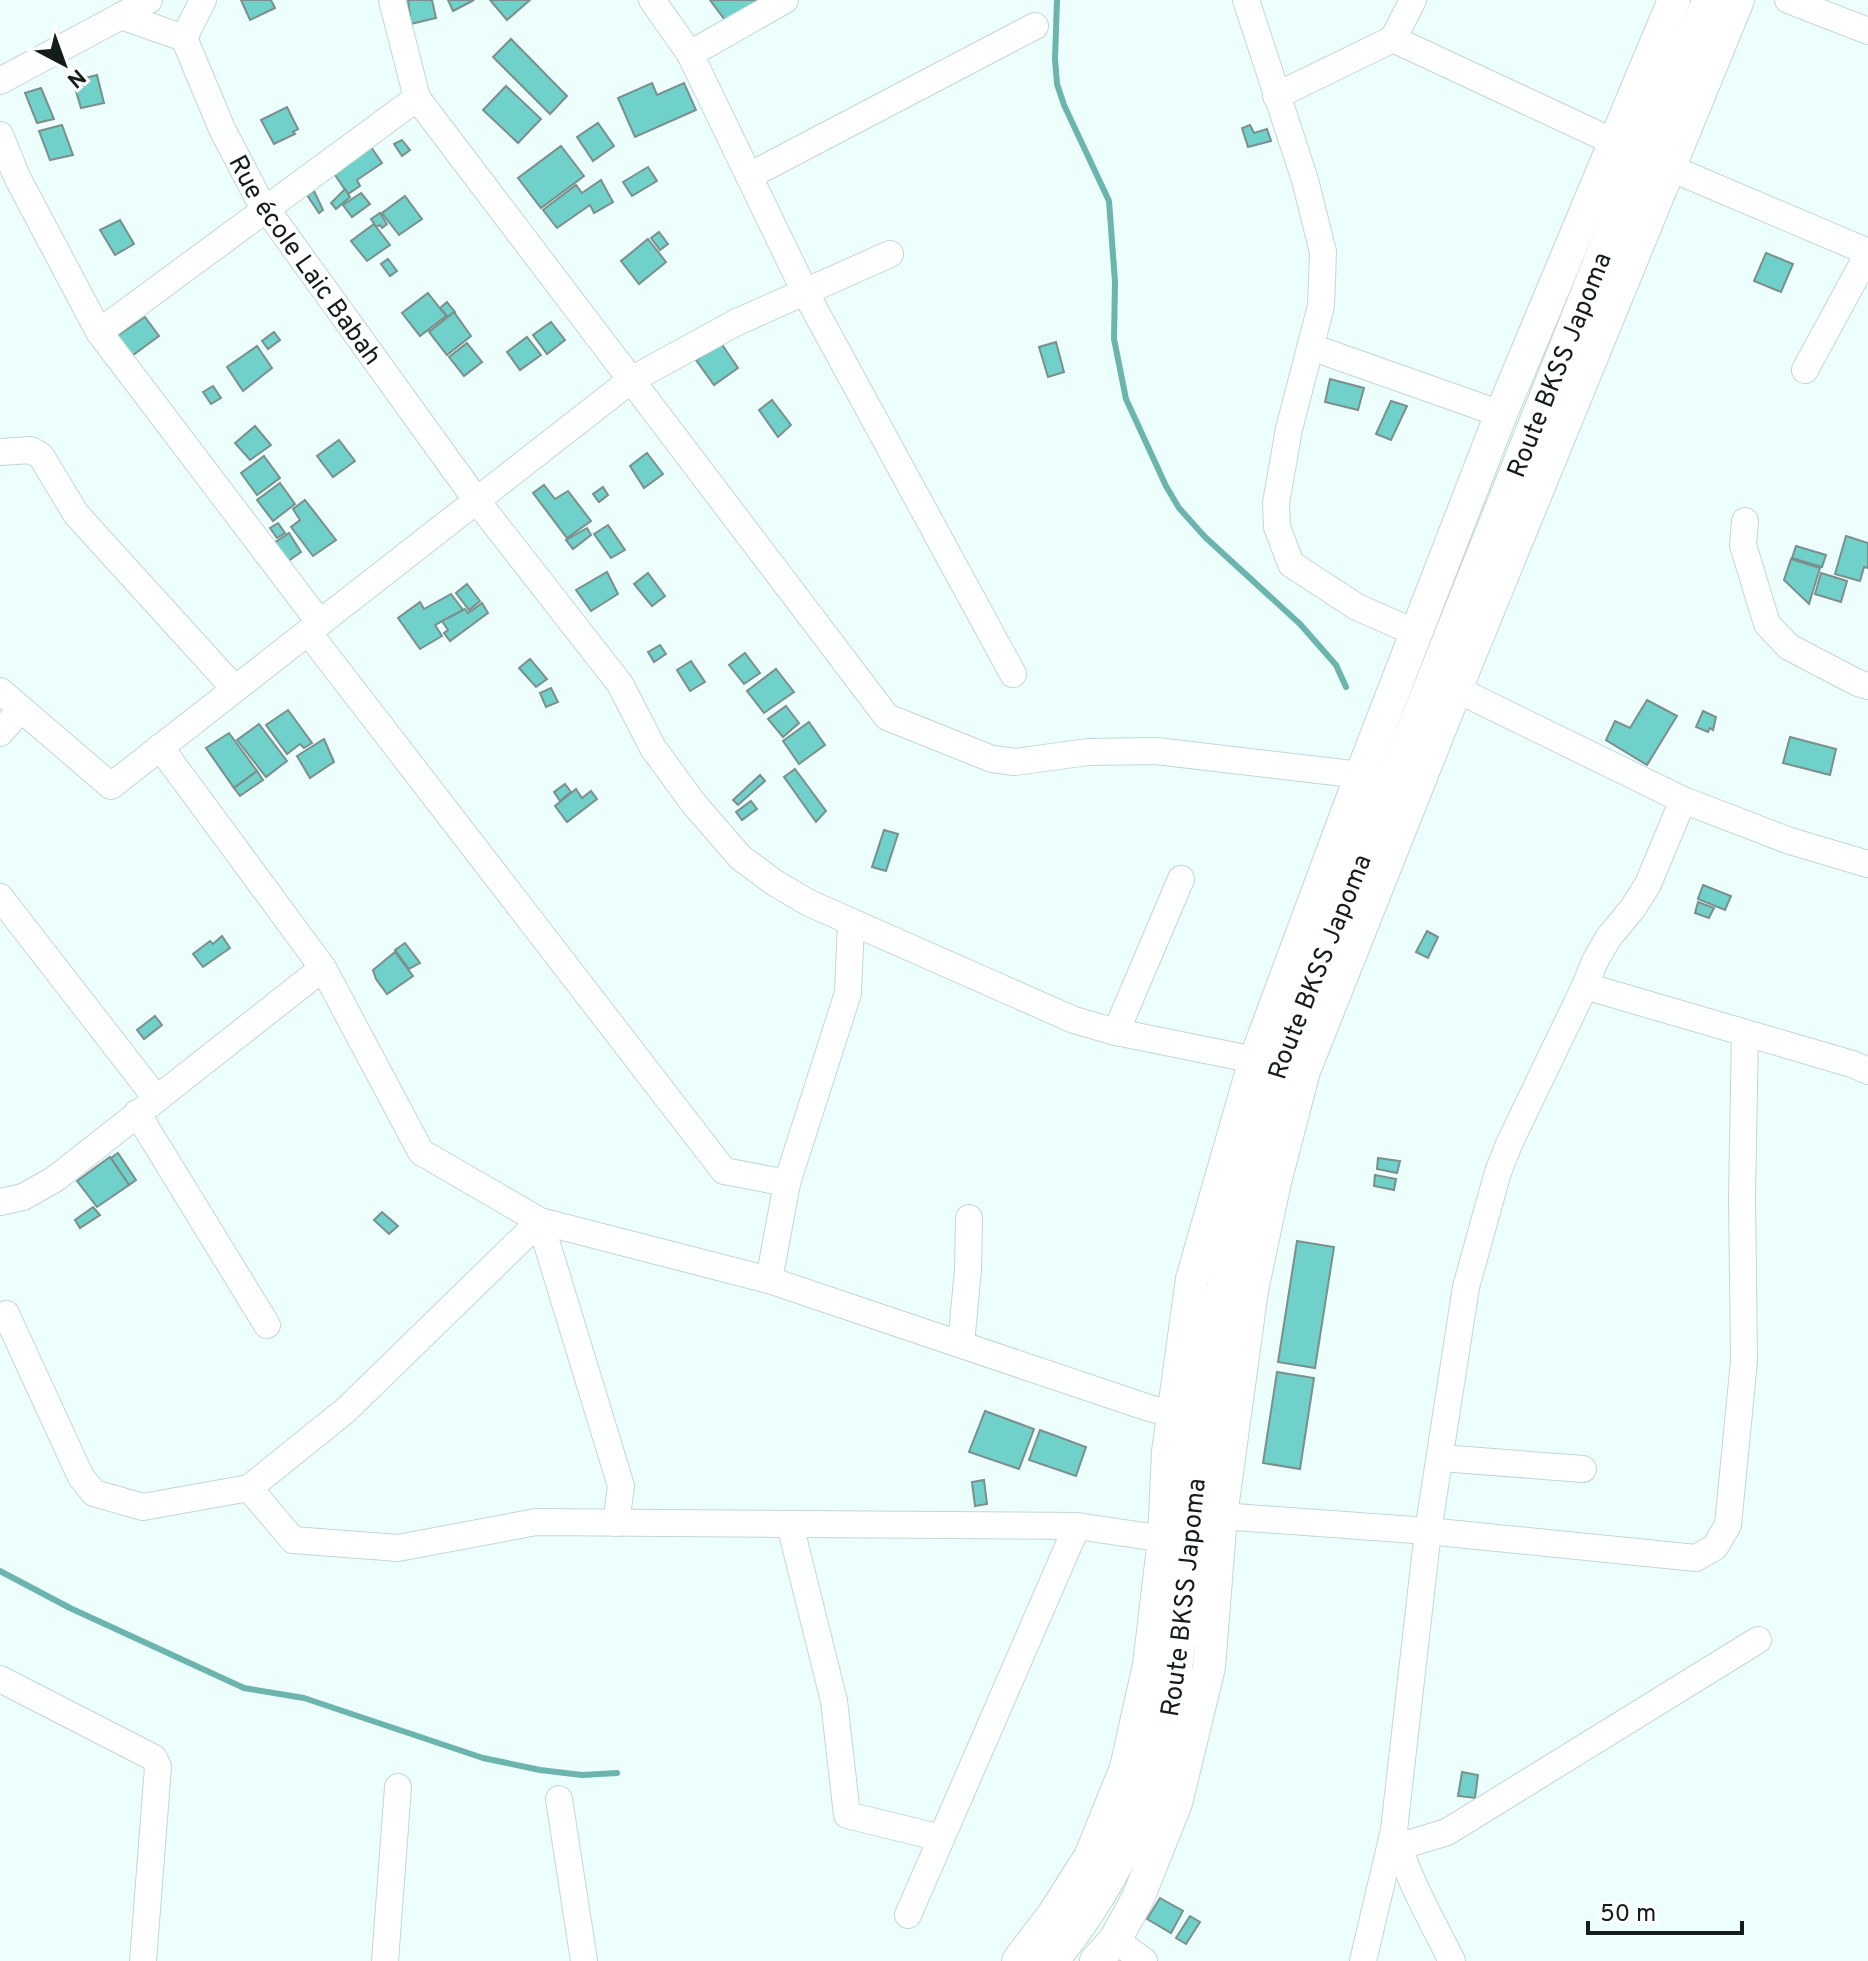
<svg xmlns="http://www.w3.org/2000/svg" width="1868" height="1961" font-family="Overpass,sans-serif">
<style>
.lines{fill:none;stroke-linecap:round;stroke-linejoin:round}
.stream{stroke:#6cb4ae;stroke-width:6}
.building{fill:#6fd1c9;stroke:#7b8f8d;stroke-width:2}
.minor-casing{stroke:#c2d7d5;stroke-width:28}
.major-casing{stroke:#c2d7d5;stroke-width:34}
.minor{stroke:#fff;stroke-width:26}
.major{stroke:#fff;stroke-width:32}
.labels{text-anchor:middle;stroke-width:7;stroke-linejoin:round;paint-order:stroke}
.street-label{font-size:26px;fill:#151d1c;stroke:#fff}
</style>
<rect width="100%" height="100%" fill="#edfffd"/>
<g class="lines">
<g class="stream">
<path d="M 1057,0 L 1055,59 L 1057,84 L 1064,105 L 1109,201 L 1115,282 L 1114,339 L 1126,399 L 1166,486 L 1179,508 L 1205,537 L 1300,624 L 1336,665 L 1346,687"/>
<path d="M 0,1571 L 70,1608 L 244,1688 L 304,1698 L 483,1758 L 540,1770 L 582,1775 L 617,1773"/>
</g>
</g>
<g class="building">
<path d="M 241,0 L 271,0 L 275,8 L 250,20 Z"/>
<path d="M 408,0 L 432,0 L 436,18 L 411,24 Z"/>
<path d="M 448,0 L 474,0 L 453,11 Z"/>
<path d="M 490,0 L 530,0 L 507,20 Z"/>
<path d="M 710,0 L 760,0 L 728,24 Z"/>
<path d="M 511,39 L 567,96 L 550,114 L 493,57 Z"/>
<path d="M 97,75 L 104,103 L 81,108 L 73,81 Z"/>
<path d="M 652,83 L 657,95 L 684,83 L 696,110 L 635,137 L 618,98 Z"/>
<path d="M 506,86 L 541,119 L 518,143 L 483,110 Z"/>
<path d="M 41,88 L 54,119 L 37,123 L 25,93 Z"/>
<path d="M 287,107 L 298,129 L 293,132 L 295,134 L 274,144 L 261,120 Z"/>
<path d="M 598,123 L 614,146 L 593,161 L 577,137 Z"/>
<path d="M 62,125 L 73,155 L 50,160 L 39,131 Z"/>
<path d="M 1250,125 L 1254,133 L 1267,129 L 1271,141 L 1248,147 L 1242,128 Z"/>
<path d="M 402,140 L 410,150 L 402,156 L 394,144 Z"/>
<path d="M 561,146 L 584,176 L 541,208 L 518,178 Z"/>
<path d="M 371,147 L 382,163 L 357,180 L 360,186 L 348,194 L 333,172 Z"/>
<path d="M 648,167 L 657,181 L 632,196 L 623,182 Z"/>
<path d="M 601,180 L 613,202 L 594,213 L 590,205 L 557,228 L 543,210 L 576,185 L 582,193 Z"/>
<path d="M 345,189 L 350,197 L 336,209 L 331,203 Z"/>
<path d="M 314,191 L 323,210 L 319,213 L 307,195 Z"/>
<path d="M 361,193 L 370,204 L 352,217 L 343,205 Z"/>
<path d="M 405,196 L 422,219 L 399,235 L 382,213 Z"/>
<path d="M 380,213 L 387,224 L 382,228 L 380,225 L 376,227 L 371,219 Z"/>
<path d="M 120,220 L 134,244 L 115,255 L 100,230 Z"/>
<path d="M 374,224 L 390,245 L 367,261 L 351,241 Z"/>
<path d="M 659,232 L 668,244 L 660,250 L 651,238 Z"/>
<path d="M 648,239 L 666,262 L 639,284 L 621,261 Z"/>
<path d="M 1766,253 L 1793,264 L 1781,292 L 1754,281 Z"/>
<path d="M 388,259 L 397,271 L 390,276 L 381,264 Z"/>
<path d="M 428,293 L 446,316 L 420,336 L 402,313 Z"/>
<path d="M 447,302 L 455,312 L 448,317 L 440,308 Z"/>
<path d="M 454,312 L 471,336 L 447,355 L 429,332 Z"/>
<path d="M 145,317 L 159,336 L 129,358 L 117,336 Z"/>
<path d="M 551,322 L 565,340 L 547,354 L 533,335 Z"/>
<path d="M 274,332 L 280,340 L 268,349 L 262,341 Z"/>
<path d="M 527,337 L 541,355 L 520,370 L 507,352 Z"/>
<path d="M 1056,342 L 1064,372 L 1048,377 L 1039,347 Z"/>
<path d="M 467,343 L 482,362 L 464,376 L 449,357 Z"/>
<path d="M 721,343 L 738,368 L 714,385 L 696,360 Z"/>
<path d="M 257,346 L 272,368 L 243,391 L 227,367 Z"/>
<path d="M 1330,379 L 1364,388 L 1358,410 L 1325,402 Z"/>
<path d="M 213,386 L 221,398 L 211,404 L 203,392 Z"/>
<path d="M 772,400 L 791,425 L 778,437 L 759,410 Z"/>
<path d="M 1391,401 L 1407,406 L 1391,440 L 1376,434 Z"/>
<path d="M 255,426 L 271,445 L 250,460 L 235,443 Z"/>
<path d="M 339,440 L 355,461 L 333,477 L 317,456 Z"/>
<path d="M 647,453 L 663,474 L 644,488 L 630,466 Z"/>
<path d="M 264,456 L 280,478 L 257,495 L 241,473 Z"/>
<path d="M 280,483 L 295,504 L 273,521 L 257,500 Z"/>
<path d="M 544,485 L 555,499 L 568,491 L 591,521 L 567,538 L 533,493 Z"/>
<path d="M 603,487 L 608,495 L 599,502 L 593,494 Z"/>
<path d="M 305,500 L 336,540 L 313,556 L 291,527 L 300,520 L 293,509 Z"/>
<path d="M 278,523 L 285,533 L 277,538 L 270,528 Z"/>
<path d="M 608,525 L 625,550 L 611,558 L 594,534 Z"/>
<path d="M 587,528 L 591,535 L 573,549 L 566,540 Z"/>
<path d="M 289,533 L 301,552 L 284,564 L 271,545 Z"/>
<path d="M 1846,536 L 1868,543 L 1868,568 L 1864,567 L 1860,581 L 1835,574 Z"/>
<path d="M 1796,546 L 1826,555 L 1822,567 L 1792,558 Z"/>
<path d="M 1791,559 L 1820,568 L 1809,604 L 1784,580 Z"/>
<path d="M 607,572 L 618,594 L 591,611 L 576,590 Z"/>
<path d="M 648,573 L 665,596 L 652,606 L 634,584 Z"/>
<path d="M 1821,573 L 1847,581 L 1841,602 L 1815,594 Z"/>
<path d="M 467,584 L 480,601 L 469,610 L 456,593 Z"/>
<path d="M 451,594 L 463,610 L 435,625 L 442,636 L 420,649 L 398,618 L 420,602 L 424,609 Z"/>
<path d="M 482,603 L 488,613 L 450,641 L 444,633 L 448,630 L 442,621 L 465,609 L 468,613 Z"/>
<path d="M 660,645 L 666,654 L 654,662 L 648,652 Z"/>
<path d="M 745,653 L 760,673 L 744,684 L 729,665 Z"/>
<path d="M 530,659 L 547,679 L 536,687 L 519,668 Z"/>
<path d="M 691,661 L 705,682 L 690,691 L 677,670 Z"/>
<path d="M 776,669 L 794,692 L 764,713 L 747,691 Z"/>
<path d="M 551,688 L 558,702 L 546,707 L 540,693 Z"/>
<path d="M 1647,700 L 1677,716 L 1647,765 L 1606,740 L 1615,721 L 1630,728 Z"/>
<path d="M 786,706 L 799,723 L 783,737 L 768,719 Z"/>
<path d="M 288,710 L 312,743 L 304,748 L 300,744 L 287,754 L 266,725 Z"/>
<path d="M 1703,711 L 1716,717 L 1713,730 L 1710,728 L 1708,732 L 1696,727 Z"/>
<path d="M 809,722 L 825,745 L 799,764 L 783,741 Z"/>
<path d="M 259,724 L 287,761 L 266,777 L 237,740 Z"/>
<path d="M 229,733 L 257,771 L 234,788 L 206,748 Z"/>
<path d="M 1790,737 L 1836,749 L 1830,775 L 1783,763 Z"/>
<path d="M 324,739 L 334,762 L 310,778 L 297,756 Z"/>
<path d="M 795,769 L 826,811 L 816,822 L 784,777 Z"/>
<path d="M 257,771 L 263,780 L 240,796 L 234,788 Z"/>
<path d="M 760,775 L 765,781 L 738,805 L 733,800 Z"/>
<path d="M 565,784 L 571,792 L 560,801 L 554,792 Z"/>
<path d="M 576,789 L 582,798 L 591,791 L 597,799 L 567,822 L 555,806 Z"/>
<path d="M 751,801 L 757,809 L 742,820 L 736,812 Z"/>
<path d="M 884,830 L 898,834 L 886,871 L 872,867 Z"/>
<path d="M 1703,885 L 1731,896 L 1725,910 L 1698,899 Z"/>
<path d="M 1698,902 L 1714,908 L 1709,918 L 1695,913 Z"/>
<path d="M 1427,931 L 1438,937 L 1428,958 L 1416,952 Z"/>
<path d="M 222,936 L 230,948 L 203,967 L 193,954 L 210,941 L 213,944 Z"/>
<path d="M 405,943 L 420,963 L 409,969 L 395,950 Z"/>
<path d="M 395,952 L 413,976 L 387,994 L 376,979 L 373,970 Z"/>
<path d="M 155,1016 L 162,1025 L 144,1039 L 137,1030 Z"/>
<path d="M 118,1153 L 136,1180 L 129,1185 L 111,1158 Z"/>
<path d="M 110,1157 L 129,1185 L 97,1207 L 77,1181 Z"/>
<path d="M 1378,1158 L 1400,1161 L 1397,1173 L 1377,1169 Z"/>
<path d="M 1375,1175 L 1396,1179 L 1394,1190 L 1374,1186 Z"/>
<path d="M 93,1207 L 100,1215 L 80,1228 L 75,1220 Z"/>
<path d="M 382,1212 L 398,1226 L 389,1234 L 374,1220 Z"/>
<path d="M 1297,1241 L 1334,1247 L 1315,1368 L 1278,1362 Z"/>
<path d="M 1277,1372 L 1314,1378 L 1300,1469 L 1263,1463 Z"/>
<path d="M 985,1411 L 1034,1429 L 1019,1469 L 969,1452 Z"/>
<path d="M 1040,1430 L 1086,1447 L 1076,1476 L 1029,1460 Z"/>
<path d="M 984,1480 L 987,1504 L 975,1506 L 972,1482 Z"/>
<path d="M 1462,1772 L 1478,1775 L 1475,1798 L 1458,1796 Z"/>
<path d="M 1160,1898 L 1183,1911 L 1171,1933 L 1147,1919 Z"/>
<path d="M 1190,1916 L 1200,1922 L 1186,1944 L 1176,1938 Z"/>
</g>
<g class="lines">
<defs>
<g id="minor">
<path d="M 392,0 L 417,98 L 887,717 L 992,759 L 1015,762 L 1088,752 L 1156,751 L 1361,775"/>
<path d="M 652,0 L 690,54 L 805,292 L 1013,674"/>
<path d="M 1246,0 L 1305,180 L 1323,252 L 1321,306 L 1289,429 L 1276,503 L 1277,527 L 1291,564 L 1357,607 L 1416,633"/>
<path d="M 1788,0 L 1868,31"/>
<path d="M 121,16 L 149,0"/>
<path id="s1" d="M 184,38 L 222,129 L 257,196 L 477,501 L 620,684 L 653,748 L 694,804 L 741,858 L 775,883 L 809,903 L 1074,1020 L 1116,1032 L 1255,1060"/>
<path d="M 184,38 L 203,0"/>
<path d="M 1393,39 L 1614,142"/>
<path d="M 690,54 L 785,0"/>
<path d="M 0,81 L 121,16 L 184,38"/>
<path d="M 1276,96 L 1393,39 L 1413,0"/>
<path d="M 0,135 L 17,177 L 99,332 L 320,623"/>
<path d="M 1668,167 L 1868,252"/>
<path d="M 749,176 L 1035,26"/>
<path d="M 99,332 L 417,98"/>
<path d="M 1311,347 L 1501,414"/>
<path d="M 1805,370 L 1868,254"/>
<path d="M 0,452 L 31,450 L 41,456 L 76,514 L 235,689"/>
<path d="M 1745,521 L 1743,545 L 1767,624 L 1789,647 L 1858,683 L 1868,686"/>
<path d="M 308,632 L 724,1171 L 787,1183"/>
<path d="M 1456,689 L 1683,800 L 1790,841 L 1868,864"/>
<path d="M 0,691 L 111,786 L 631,380 L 735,323 L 890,254"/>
<path d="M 0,733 L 21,709"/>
<path d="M 160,747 L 323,968 L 421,1152 L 540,1221 L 769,1280 L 1149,1408 L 1173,1414"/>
<path d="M 0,897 L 156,1098"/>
<path d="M 1585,986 L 1852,1064 L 1868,1071"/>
<path d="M 1116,1032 L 1181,879"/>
<path d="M 137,1113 L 267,1325"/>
<path d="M 0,1202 L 23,1197 L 55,1179 L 323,968"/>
<path d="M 769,1280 L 787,1183 L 848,993 L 851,923"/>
<path d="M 6,1314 L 81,1477 L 94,1493 L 143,1507 L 249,1488 L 346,1410 L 540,1221 L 621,1486 L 616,1523"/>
<path d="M 961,1344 L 968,1270 L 969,1218"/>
<path d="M 1441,1458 L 1583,1469"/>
<path d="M 249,1488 L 293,1540 L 398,1548 L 536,1522 L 1077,1526 L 1164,1539"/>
<path d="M 1221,1516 L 1428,1531 L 1696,1558 L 1715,1547 L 1728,1525 L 1744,1361 L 1742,1197 L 1745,1033"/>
<path d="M 790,1525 L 834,1701 L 847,1815 L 941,1838"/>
<path d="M 0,1679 L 154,1758 L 158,1767 L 143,1961"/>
<path d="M 559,1799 L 584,1961"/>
<path d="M 1394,1830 C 1406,1876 1431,1919 1452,1961"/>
<path d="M 1398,1847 L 1447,1832 L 1758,1640"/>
<path d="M 908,1915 L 1077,1526"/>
<path d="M 1115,1940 L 1144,1961"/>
<path d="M 385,1961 L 398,1787"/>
<path d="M 1363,1961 L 1394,1830 L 1428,1531 L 1466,1287 L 1498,1172 L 1509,1144 L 1585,986 L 1595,961 L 1609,937 L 1633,908 L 1648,884 L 1683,800"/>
</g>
<g id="major">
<path d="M 1018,1961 L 1053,1915 L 1090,1857 L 1126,1768 L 1149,1665 L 1164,1539 L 1168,1452 L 1192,1279 L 1255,1060 L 1361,775 L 1501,414 L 1674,0"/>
<path id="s2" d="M 1052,1961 C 1094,1910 1131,1846 1152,1783 C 1171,1725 1177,1664 1183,1604 C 1192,1520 1199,1436 1212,1352 C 1227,1252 1251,1155 1282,1058 L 1649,138 L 1709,0"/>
<path d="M 1096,1961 L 1115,1940 L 1138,1898 L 1176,1803 L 1209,1667 L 1221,1516 L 1252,1290 L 1275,1182 L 1304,1071 L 1456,689 L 1738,0"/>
</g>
</defs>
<use href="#minor" class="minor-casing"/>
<use href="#major" class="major-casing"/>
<use href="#minor" class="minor"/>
<use href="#major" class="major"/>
</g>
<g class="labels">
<g class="street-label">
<text dy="9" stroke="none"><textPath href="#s1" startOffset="254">Rue école Laic Babah</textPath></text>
<text dy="9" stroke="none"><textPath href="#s2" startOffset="1690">Route BKSS Japoma</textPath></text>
<text dy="9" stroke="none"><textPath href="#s2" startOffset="1042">Route BKSS Japoma</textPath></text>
<text dy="9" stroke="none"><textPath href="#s2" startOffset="394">Route BKSS Japoma</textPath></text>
</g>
</g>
<g transform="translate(64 64) rotate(139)" stroke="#ffffff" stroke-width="6" paint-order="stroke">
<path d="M0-6L14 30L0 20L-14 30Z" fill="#151d1c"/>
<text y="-12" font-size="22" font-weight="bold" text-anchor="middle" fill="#151d1c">N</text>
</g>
<path d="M1588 1921v12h154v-12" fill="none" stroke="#151d1c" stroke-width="4"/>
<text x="1600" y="1921" font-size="24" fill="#151d1c" stroke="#ffffff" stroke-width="6" paint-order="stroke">50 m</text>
</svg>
